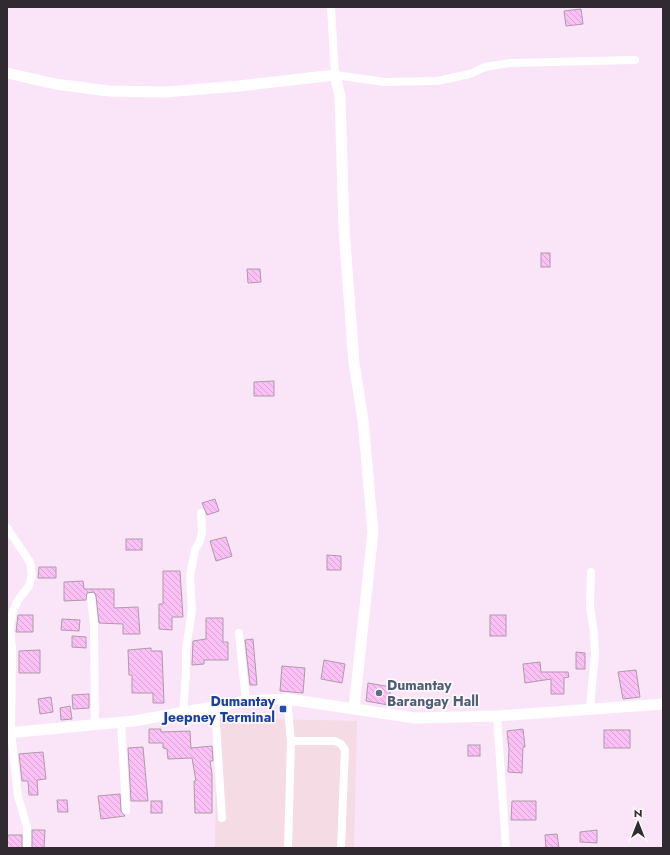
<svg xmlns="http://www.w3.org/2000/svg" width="670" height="855" font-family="Jost,sans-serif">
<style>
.commercial{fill:#f4dbe4}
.building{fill:url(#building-back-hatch);stroke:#ad9aaa}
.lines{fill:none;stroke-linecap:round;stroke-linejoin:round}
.minor{stroke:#fff;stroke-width:8}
.tertiary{stroke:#fff;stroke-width:11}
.service-dot{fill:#5c6f8a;stroke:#fff7fe;stroke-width:1.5}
.transit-dot{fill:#1a4fb4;stroke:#fff7fe;stroke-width:1.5}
.labels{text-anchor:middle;stroke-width:3.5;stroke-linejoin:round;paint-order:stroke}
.service-label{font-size:14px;font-weight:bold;fill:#4e5e75;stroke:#fff7fe;text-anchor:start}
.transit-label{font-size:14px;font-weight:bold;fill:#164399;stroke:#fff7fe;text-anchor:end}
</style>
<defs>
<pattern id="building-back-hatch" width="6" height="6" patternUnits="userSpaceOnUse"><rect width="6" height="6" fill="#fbc0f6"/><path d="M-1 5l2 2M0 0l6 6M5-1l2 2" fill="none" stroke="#d8a5d3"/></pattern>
</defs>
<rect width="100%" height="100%" fill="#f9e5f7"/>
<path class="commercial" d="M 217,718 L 357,721 L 354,848 L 215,848 Z"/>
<g class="building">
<path d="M 581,9 L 583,24 L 566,26 L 564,11 Z"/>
<rect x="541" y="253" width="9" height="14"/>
<path d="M 247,269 L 260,269 L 261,282 L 248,283 Z"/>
<path d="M 274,381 L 274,396 L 254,396 L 254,382 Z"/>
<path d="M 215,499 L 219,511 L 207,515 L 202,503 Z"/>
<path d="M 226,537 L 232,556 L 216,561 L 210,541 Z"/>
<rect x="126" y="539" width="16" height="11"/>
<path d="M 327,555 L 341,556 L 341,570 L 327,570 Z"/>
<path d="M 39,567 L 56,567 L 56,578 L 38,578 Z"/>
<path d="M 163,571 L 180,571 L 183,617 L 172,617 L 172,630 L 159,629 L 159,604 L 163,604 Z"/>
<path d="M 83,581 L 84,589 L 114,589 L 114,608 L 138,607 L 140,634 L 123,634 L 123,624 L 99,623 L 96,596 L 94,592 L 87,593 L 86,600 L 64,601 L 64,582 Z"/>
<path d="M 18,615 L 33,615 L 33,632 L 16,632 Z"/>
<rect x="490" y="615" width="16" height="21"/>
<path d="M 206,618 L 223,618 L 223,642 L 228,642 L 228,660 L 204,660 L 204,664 L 192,665 L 193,641 L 206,639 Z"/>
<path d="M 62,619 L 80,620 L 79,631 L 61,630 Z"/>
<path d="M 72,636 L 86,637 L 86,648 L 72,647 Z"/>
<path d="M 253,639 L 257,685 L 250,685 L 245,640 Z"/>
<path d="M 151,648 L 151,651 L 162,651 L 164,703 L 153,703 L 153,693 L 132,693 L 132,675 L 129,675 L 128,650 Z"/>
<path d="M 40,650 L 40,673 L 19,673 L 19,651 Z"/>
<path d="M 576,652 L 585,653 L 585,669 L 576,669 Z"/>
<path d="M 324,660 L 345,664 L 342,683 L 321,679 Z"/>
<path d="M 540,662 L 541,672 L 568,672 L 569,677 L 564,678 L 564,694 L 551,694 L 551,679 L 525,683 L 523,664 Z"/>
<path d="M 282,666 L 305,668 L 303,693 L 280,691 Z"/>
<path d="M 636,670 L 640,697 L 623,699 L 618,672 Z"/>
<path d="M 368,683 L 391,687 L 388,705 L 366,701 Z"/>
<path d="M 89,694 L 89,708 L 73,709 L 72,695 Z"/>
<path d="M 51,697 L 53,712 L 40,714 L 38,699 Z"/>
<path d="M 70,706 L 72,719 L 61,720 L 60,708 Z"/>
<path d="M 149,729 L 161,729 L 161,732 L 190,731 L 191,748 L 212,746 L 213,761 L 210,761 L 212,774 L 212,813 L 195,813 L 194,781 L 196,781 L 192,758 L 168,759 L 167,749 L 163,748 L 163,743 L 149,743 Z"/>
<path d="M 523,729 L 525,747 L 523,747 L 522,773 L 508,772 L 509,749 L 507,731 Z"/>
<rect x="604" y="730" width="26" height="18"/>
<rect x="468" y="745" width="12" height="11"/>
<path d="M 143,747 L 148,801 L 131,801 L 128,748 Z"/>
<path d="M 43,752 L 46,779 L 37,780 L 38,795 L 29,795 L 28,781 L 22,781 L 19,754 Z"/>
<path d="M 120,794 L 121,811 L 125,816 L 101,819 L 98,796 Z"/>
<path d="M 57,800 L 67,800 L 68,812 L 58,812 Z"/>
<rect x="151" y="801" width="11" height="12"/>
<path d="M 512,801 L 536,801 L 536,820 L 511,820 Z"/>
<path d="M 32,830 L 45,830 L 44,848 L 32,848 Z"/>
<path d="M 597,830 L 597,843 L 580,842 L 580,832 Z"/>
<path d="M 557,834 L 559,848 L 546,848 L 545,835 Z"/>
<rect x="7" y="835" width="15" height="13"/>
</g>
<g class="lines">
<g class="minor">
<path d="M 331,7 L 335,75 L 385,82 L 437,81 L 470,74 L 485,67 L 510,63 L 635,60"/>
<path d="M 7,528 L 30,562 L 32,575 L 29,586 L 18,600 L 13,611 L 10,627 L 12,648 L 11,732 L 18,796 L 27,827 L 27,848"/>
<path d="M 91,597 L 94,626 L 95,724"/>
<path d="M 239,633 L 246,701"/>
<path d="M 287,699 L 291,741 L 288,848"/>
<path d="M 215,707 L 222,818"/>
<path d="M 590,709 L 595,654 L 594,632 L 590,606 L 591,572"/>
<path d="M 183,712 L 186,673 L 186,649 L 192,610 L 190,576 L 195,550 L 200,541 L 202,532 L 201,513"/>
<path d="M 497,716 L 506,848"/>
<path d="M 121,722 L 126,810"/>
<path d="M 291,741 L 335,741 L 341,744 L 345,750 L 341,848"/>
</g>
<g class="tertiary">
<path d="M 7,73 L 55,84 L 109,91 L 165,92 L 239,86 L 335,75 L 340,96 L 344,228 L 354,363 L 363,420 L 373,532 L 354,708"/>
<path d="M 7,733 L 134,721 L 246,701 L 287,699 L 415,718 L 497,716 L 663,704"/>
</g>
</g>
<circle class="service-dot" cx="379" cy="693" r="4"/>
<rect class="transit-dot" x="279" y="705" width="8" height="8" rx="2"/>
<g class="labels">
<g class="service-label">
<text x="387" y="690">Dumantay<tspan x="387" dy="16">Barangay Hall</tspan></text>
</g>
<g class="transit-label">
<text x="275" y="706">Dumantay<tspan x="275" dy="16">Jeepney Terminal</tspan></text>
</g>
</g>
<rect width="670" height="855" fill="none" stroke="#312a30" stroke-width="16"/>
<g transform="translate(638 823)" stroke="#fff7fe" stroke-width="3" paint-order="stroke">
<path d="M0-3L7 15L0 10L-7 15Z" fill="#312a30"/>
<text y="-6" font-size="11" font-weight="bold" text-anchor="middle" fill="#312a30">N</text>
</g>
</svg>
